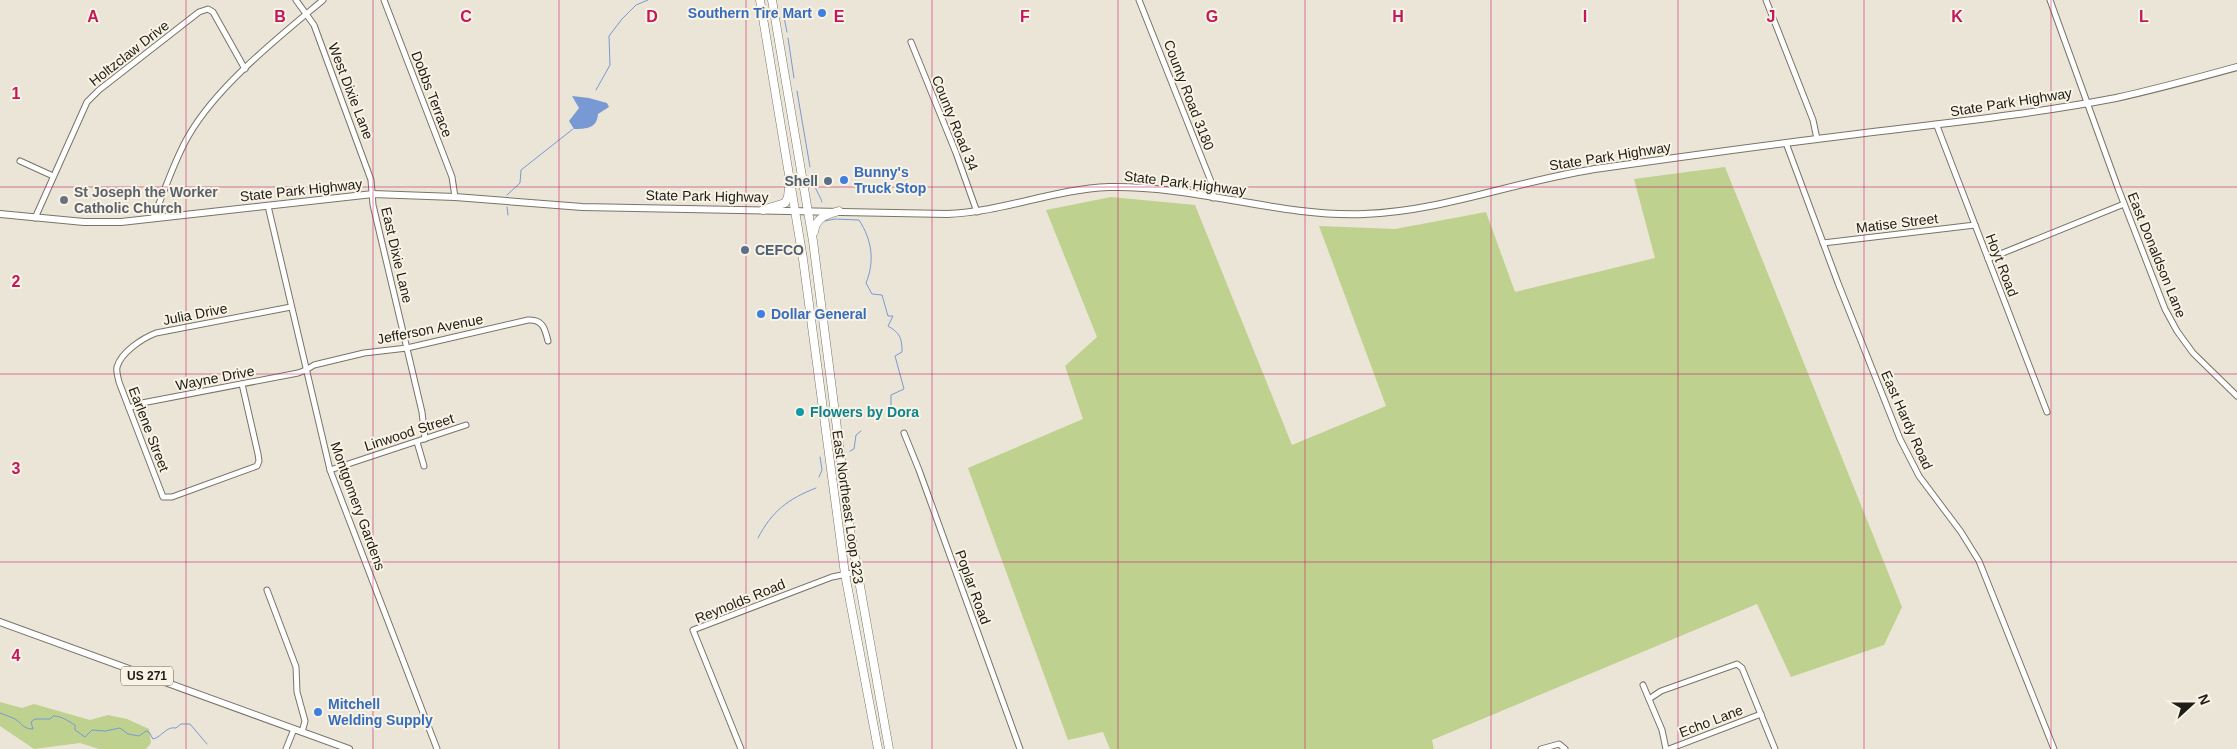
<svg xmlns="http://www.w3.org/2000/svg" width="2237" height="749" font-family="Helvetica,sans-serif">
<style>
.green{fill:#bfd18e}
.water{fill:#7999d4}
.lines{fill:none;stroke-linecap:round;stroke-linejoin:round}
.stream{stroke:#7999d4;stroke-width:1}
.minor-casing{stroke:#797468;stroke-width:7}
.major-casing{stroke:#797468;stroke-width:8}
.highway-casing{stroke:#797468;stroke-width:9}
.minor{stroke:#fff;stroke-width:5}
.major{stroke:#fff;stroke-width:6}
.highway{stroke:#fff;stroke-width:8}
.grid{fill:none;stroke:#c2185b;stroke-width:1;stroke-opacity:0.55}
.shop-dot{fill:#3f7fe0;stroke:#f8f3e5;stroke-width:2}
.service-dot{fill:#5c6f8a;stroke:#f8f3e5;stroke-width:2}
.worship-dot{fill:#6b7280;stroke:#f8f3e5;stroke-width:2}
.culture-dot{fill:#0f9aa8;stroke:#f8f3e5;stroke-width:2}
.labels{text-anchor:middle;stroke-width:4;stroke-linejoin:round;paint-order:stroke}
.shield{fill:#f8f3e5;stroke:#5f5c55;stroke-width:1}
.shield-label{font-size:12px;font-weight:bold;fill:#1e1c17}
.shop-label{font-size:14px;font-weight:bold;fill:#366cbe;stroke:#f8f3e5;text-anchor:start}
.street-label{font-size:14px;fill:#1e1c17;stroke:#f8f3e5}
.service-label{font-size:14px;font-weight:bold;fill:#4e5e75;stroke:#f8f3e5;text-anchor:end}
.worship-label{font-size:14px;font-weight:bold;fill:#5b616d;stroke:#f8f3e5;text-anchor:start}
.culture-label{font-size:14px;font-weight:bold;fill:#0d838f;stroke:#f8f3e5;text-anchor:start}
.grid-label{font-size:16px;text-anchor:middle;font-weight:bold;fill:#c2185b;stroke:#f8f3e5;stroke-width:4;stroke-linejoin:round;paint-order:stroke}
</style>
<rect width="100%" height="100%" fill="#ebe5d7"/>
<g class="green">
<path d="M 1725,167 L 1902,607 L 1884,645 L 1791,677 L 1757,604 L 1432,740 L 1434,749 L 1110,749 L 1103,732 L 1068,740 L 968,468 L 1083,419 L 1065,366 L 1097,337 L 1046,210 L 1111,197 L 1195,205 L 1292,445 L 1386,406 L 1319,226 L 1395,229 L 1486,212 L 1515,292 L 1655,258 L 1634,179 Z"/>
<path d="M 0,702 L 22,708 L 34,704 L 90,720 L 108,715 L 127,719 L 149,729 L 151,743 L 146,749 L 99,749 L 80,743 L 34,749 L 0,726 Z"/>
</g>
<path class="water" d="M 572,96 L 589,98 L 607,103 L 609,107 L 598,114 C 597,128 587,129 574,129 L 569,121 L 579,108 Z"/>
<g class="lines">
<g class="stream">
<path d="M 782,7 L 787,32"/>
<path d="M 788,38 L 794,78"/>
<path d="M 596,90 L 610,65 L 609,36 L 622,19 L 636,5 L 648,0"/>
<path d="M 797,91 L 810,167"/>
<path d="M 812,178 C 814,188 821,197 822,202"/>
<path d="M 507,195 L 520,183 L 521,170 L 573,129"/>
<path d="M 507,207 L 508,215"/>
<path d="M 825,221 L 835,219 L 859,220 C 872,240 875,261 866,283 L 872,294 L 882,295 L 888,316 L 893,316 L 888,326 C 900,333 902,338 902,352 L 895,356 L 904,389 L 891,395 L 891,412"/>
<path d="M 850,451 L 854,449 L 856,435 L 861,431"/>
<path d="M 819,477 L 822,470 L 820,457"/>
<path d="M 758,538 C 772,511 788,499 816,488"/>
<path d="M 0,713 C 5,715 11,717 15,719 C 23,724 23,729 33,729 L 31,722 L 35,719 L 50,719 L 53,716 C 62,716 68,721 75,725 L 75,730 L 85,737 L 92,730 L 105,731 L 120,728 L 128,734 L 139,736 L 146,731 L 149,732 L 153,739 C 162,737 166,726 176,728 L 181,724 L 190,724 L 207,744"/>
</g>
<defs>
<g id="minor">
<path d="M 296,0 L 314,25 L 371,180 L 373,205 L 422,412 L 425,439"/>
<path d="M 384,0 L 452,177 L 455,197"/>
<path d="M 1139,0 L 1212,184 L 1213,198"/>
<path d="M 1766,0 L 1813,120 L 1817,139"/>
<path d="M 2050,0 L 2118,188 L 2165,309 L 2177,331 L 2193,353 L 2237,396"/>
<path d="M 911,42 L 956,153 L 977,212"/>
<path d="M 1937,126 L 2047,412"/>
<path d="M 1786,143 L 1838,283 L 1900,439 L 1919,476 L 1961,532 L 1979,561 L 2054,749"/>
<path d="M 20,161 L 53,176"/>
<path d="M 268,206 L 330,470 L 437,749"/>
<path d="M 35,218 L 87,102 L 99,90 L 199,12 L 208,9 L 213,12 L 245,69"/>
<path d="M 153,218 C 165,191 174,160 189,135 C 218,85 279,37 323,0"/>
<path d="M 1823,243 L 1975,225"/>
<path d="M 1988,259 L 2124,204"/>
<path d="M 242,384 L 258,454 L 259,461 L 257,466 L 172,497 L 163,497 L 119,382 C 118,377 116,372 117,367 C 121,352 143,338 156,333 L 291,307"/>
<path d="M 129,408 L 142,403 L 298,373 L 306,370 L 314,365 L 364,353 L 407,348 L 528,320 C 543,319 545,329 548,341"/>
<path d="M 904,433 L 919,470 L 1020,749"/>
<path d="M 417,442 L 424,466"/>
<path d="M 330,470 L 466,425"/>
<path d="M 267,590 L 296,667 L 297,692 L 305,721 L 302,732"/>
<path d="M 1643,685 L 1662,730 L 1666,749"/>
<path d="M 1649,699 L 1661,691 L 1737,664 L 1742,668 L 1775,749"/>
<path d="M 286,749 L 294,729"/>
<path d="M 741,749 L 693,630 L 832,577 L 857,572"/>
<path d="M 1541,749 L 1559,744 L 1565,749"/>
<path d="M 1669,749 L 1761,714"/>
</g>
<g id="major">
<path d="M 0,214 L 84,222 L 121,222 L 373,194 L 455,197 L 582,207 L 947,214 C 1003,212 1054,189 1109,187 C 1195,185 1278,217 1364,214 C 1446,211 1521,179 1602,168 C 1673,158 1745,148 1817,139 C 1916,126 2017,117 2116,98 C 2157,89 2197,78 2237,67"/>
<path d="M 0,622 L 349,749"/>
</g>
<g id="highway">
<path d="M 760,0 L 803,259 L 845,574 L 878,749"/>
<path d="M 772,0 L 813,241 L 850,530 L 889,749"/>
<path d="M 763,210 L 785,203 L 788,197 L 789,187"/>
<path d="M 814,232 C 816,217 826,215 839,211"/>
</g>
</defs>
<use href="#minor" class="minor-casing"/>
<use href="#major" class="major-casing"/>
<use href="#highway" class="highway-casing"/>
<use href="#minor" class="minor"/>
<use href="#major" class="major"/>
<use href="#highway" class="highway"/>
</g>
<path class="grid" d="M 186,0 L 186,749M 373,0 L 373,749M 559,0 L 559,749M 746,0 L 746,749M 932,0 L 932,749M 1118,0 L 1118,749M 1305,0 L 1305,749M 1491,0 L 1491,749M 1678,0 L 1678,749M 1864,0 L 1864,749M 2051,0 L 2051,749M 0,187 L 2237,187M 0,374 L 2237,374M 0,562 L 2237,562"/>
<g class="shop-dot">
<circle cx="822" cy="13" r="5"/>
<circle cx="844" cy="180" r="5"/>
<circle cx="761" cy="314" r="5"/>
<circle cx="318" cy="712" r="5"/>
</g>
<g class="service-dot">
<circle cx="828" cy="181" r="5"/>
<circle cx="745" cy="250" r="5"/>
</g>
<circle class="worship-dot" cx="64" cy="200" r="5"/>
<circle class="culture-dot" cx="800" cy="412" r="5"/>
<g class="labels">
<rect class="shield" x="121" y="666.5" width="52" height="19" rx="4"/>
<g class="shield-label">
<text x="147" y="680">US 271</text>
</g>
<g class="shop-label">
<text x="812" y="18" text-anchor="end">Southern Tire Mart</text>
<text x="854" y="177">Bunny's<tspan x="854" dy="16">Truck Stop</tspan></text>
<text x="771" y="319">Dollar General</text>
<text x="328" y="709">Mitchell<tspan x="328" dy="16">Welding Supply</tspan></text>
</g>
<g class="street-label">
<text transform="translate(129 53) rotate(-38)" y="5">Holtzclaw Drive</text>
<text transform="translate(351 91) rotate(69)" y="5">West Dixie Lane</text>
<text transform="translate(432 94) rotate(69)" y="5">Dobbs Terrace</text>
<text transform="translate(1189 95) rotate(69)" y="5">County Road 3180</text>
<text transform="translate(2011 102) rotate(-9)" y="5">State Park Highway</text>
<text transform="translate(955 123) rotate(68)" y="5">County Road 34</text>
<text transform="translate(1610 156) rotate(-9)" y="5">State Park Highway</text>
<text transform="translate(1185 183) rotate(7)" y="5">State Park Highway</text>
<text transform="translate(301 190) rotate(-6)" y="5">State Park Highway</text>
<text transform="translate(707 196) rotate(1)" y="5">State Park Highway</text>
<text transform="translate(1897 223) rotate(-7)" y="5">Matise Street</text>
<text transform="translate(397 255) rotate(77)" y="5">East Dixie Lane</text>
<text transform="translate(2157 255) rotate(68)" y="5">East Donaldson Lane</text>
<text transform="translate(2002 265) rotate(69)" y="5">Hoyt Road</text>
<text transform="translate(195 314) rotate(-11)" y="5">Julia Drive</text>
<text transform="translate(430 329) rotate(-11)" y="5">Jefferson Avenue</text>
<text transform="translate(215 378) rotate(-11)" y="5">Wayne Drive</text>
<text transform="translate(1907 420) rotate(66)" y="5">East Hardy Road</text>
<text transform="translate(149 429) rotate(69)" y="5">Earlene Street</text>
<text transform="translate(409 432) rotate(-18)" y="5">Linwood Street</text>
<text transform="translate(358 506) rotate(70)" y="5">Montgomery Gardens</text>
<text transform="translate(848 507) rotate(82)" y="5">East Northeast Loop 323</text>
<text transform="translate(973 587) rotate(70)" y="5">Poplar Road</text>
<text transform="translate(740 601) rotate(-22)" y="5">Reynolds Road</text>
<text transform="translate(1711 721) rotate(-21)" y="5">Echo Lane</text>
</g>
<g class="service-label">
<text x="818" y="186">Shell</text>
<text x="755" y="255" text-anchor="start">CEFCO</text>
</g>
<g class="worship-label">
<text x="74" y="197">St Joseph the Worker<tspan x="74" dy="16">Catholic Church</tspan></text>
</g>
<g class="culture-label">
<text x="810" y="417">Flowers by Dora</text>
</g>
</g>
<g class="grid-label">
<text x="93" y="22">A</text>
<text x="280" y="22">B</text>
<text x="466" y="22">C</text>
<text x="652" y="22">D</text>
<text x="839" y="22">E</text>
<text x="1025" y="22">F</text>
<text x="1212" y="22">G</text>
<text x="1398" y="22">H</text>
<text x="1585" y="22">I</text>
<text x="1771" y="22">J</text>
<text x="1957" y="22">K</text>
<text x="2144" y="22">L</text>
<text x="16" y="99">1</text>
<text x="16" y="287">2</text>
<text x="16" y="474">3</text>
<text x="16" y="661">4</text>
</g>
<g transform="translate(2192 704) rotate(69)" stroke="#f8f3e5" stroke-width="4" paint-order="stroke">
<path d="M0-4L9 19L0 12L-9 19Z" fill="#1e1c17"/>
<text y="-8" font-size="14" font-weight="bold" text-anchor="middle" fill="#1e1c17">N</text>
</g>
</svg>
